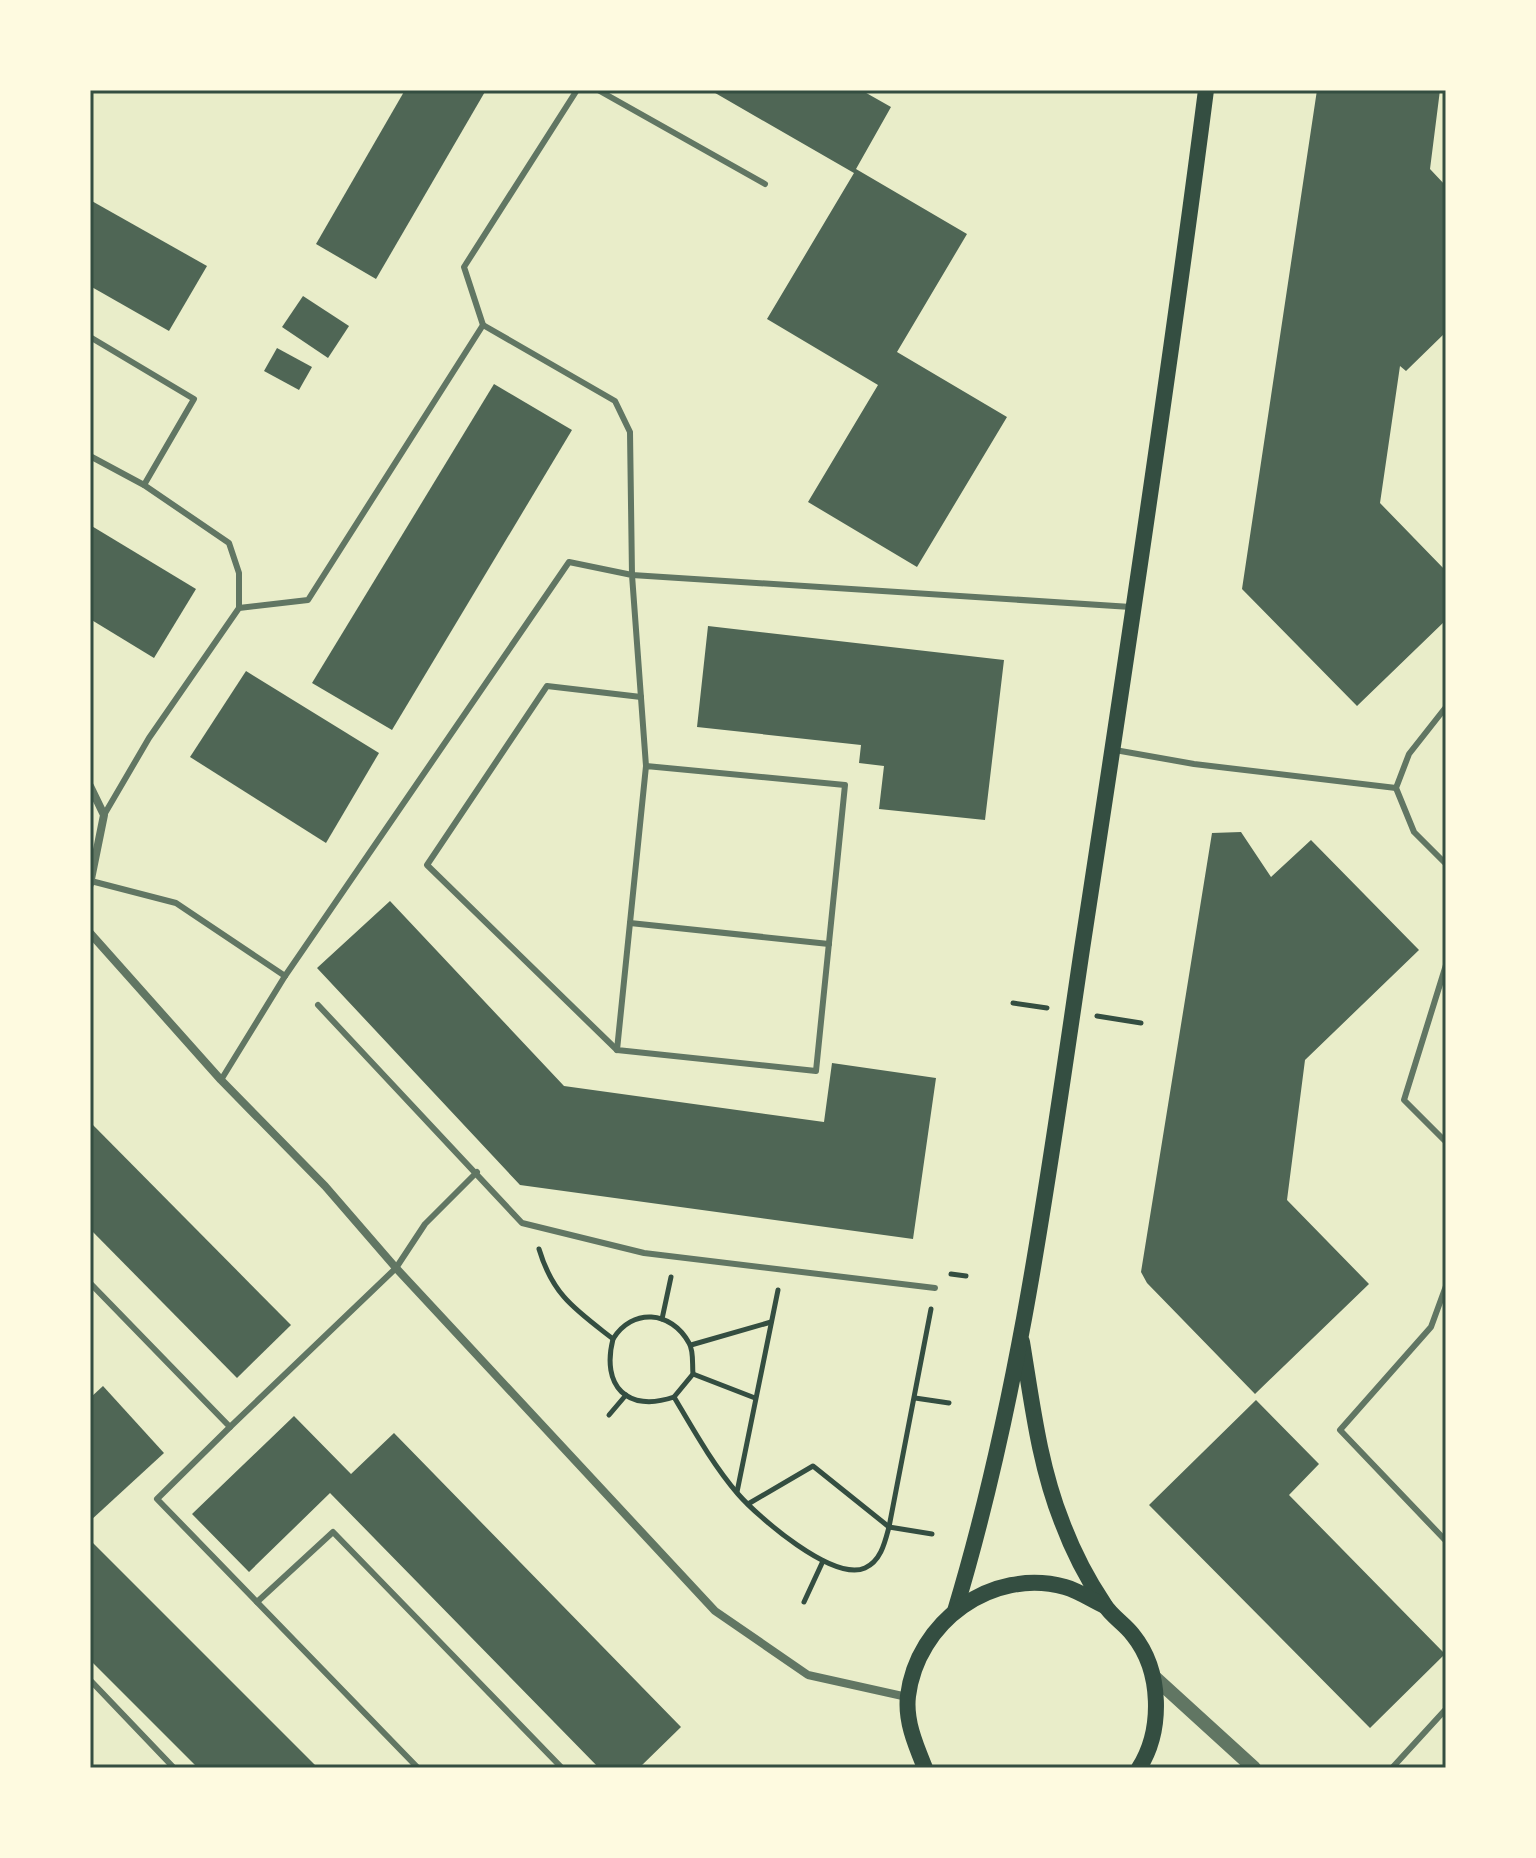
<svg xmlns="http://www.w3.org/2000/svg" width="1536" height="1858" font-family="'Noto Sans',sans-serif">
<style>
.building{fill:#4f6655}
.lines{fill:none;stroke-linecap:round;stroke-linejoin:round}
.path{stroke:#344e41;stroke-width:5}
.service{stroke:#617663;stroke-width:6}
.minor{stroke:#617663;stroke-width:8}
.tertiary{stroke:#617663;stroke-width:14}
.secondary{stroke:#344e41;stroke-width:16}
.neatline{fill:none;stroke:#344e41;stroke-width:3}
</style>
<rect width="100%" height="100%" fill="#e9edc9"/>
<g class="building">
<path d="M 405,90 L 486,90 L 376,279 L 316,244 Z"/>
<path d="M 710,90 L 861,90 L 891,107 L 856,169 L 967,234 L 897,352 L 1007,417 L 917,567 L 808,502 L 878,385 L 767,319 L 854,173 Z"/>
<path d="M 1317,90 L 1440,90 L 1430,169 L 1446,186 L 1446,332 L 1406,371 L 1400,366 L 1380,503 L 1446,571 L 1446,620 L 1357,706 L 1242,589 Z"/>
<path d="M 90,200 L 207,266 L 169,331 L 90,286 Z"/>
<path d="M 303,296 L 349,326 L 328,358 L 282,327 Z"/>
<path d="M 277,348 L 312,367 L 299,390 L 264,371 Z"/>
<path d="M 494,384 L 572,430 L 392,730 L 312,683 Z"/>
<path d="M 90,525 L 196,589 L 154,658 L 90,619 Z"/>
<path d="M 708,626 L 1004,660 L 985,820 L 879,809 L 884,766 L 859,763 L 861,745 L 697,727 Z"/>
<path d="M 246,671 L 379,753 L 326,843 L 190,757 Z"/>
<path d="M 1241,832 L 1271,877 L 1311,840 L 1419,950 L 1305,1060 L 1287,1200 L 1369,1284 L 1255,1394 L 1147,1283 L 1141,1272 L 1212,833 Z"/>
<path d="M 390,901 L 564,1086 L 824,1122 L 832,1063 L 936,1078 L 913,1239 L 520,1185 L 317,968 Z"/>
<path d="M 90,1122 L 291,1325 L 237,1378 L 90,1229 Z"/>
<path d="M 103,1386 L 164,1453 L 90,1521 L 90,1398 Z"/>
<path d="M 1256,1400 L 1319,1464 L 1289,1495 L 1445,1654 L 1370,1728 L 1149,1505 Z"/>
<path d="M 294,1416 L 351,1474 L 394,1433 L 681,1727 L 639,1768 L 599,1768 L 330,1493 L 249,1572 L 192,1514 Z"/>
<path d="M 90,1540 L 318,1768 L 198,1768 L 90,1660 Z"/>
</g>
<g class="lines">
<g class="path">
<path d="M 1013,1003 L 1047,1008"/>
<path d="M 1097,1016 L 1141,1023"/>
<path d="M 539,1249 C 553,1296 576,1310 613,1339 C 601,1386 627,1413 674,1397 C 693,1429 713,1465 738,1494 C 758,1517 833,1582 865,1568 C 881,1561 885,1542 889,1527 L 931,1309"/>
<path d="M 951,1274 L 966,1276"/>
<path d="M 662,1319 L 671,1277"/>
<path d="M 613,1339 C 632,1308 671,1310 689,1343 C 694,1351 692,1364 693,1374 L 674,1397"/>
<path d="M 691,1345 L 771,1322"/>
<path d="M 693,1374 L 755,1398"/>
<path d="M 915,1398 L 949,1403"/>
<path d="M 609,1415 L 626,1395"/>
<path d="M 737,1492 L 778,1290"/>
<path d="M 748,1504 L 813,1466 L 889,1527 L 932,1534"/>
<path d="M 804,1602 L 823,1561"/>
</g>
<g class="service">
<path d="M 598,90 L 765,184"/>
<path d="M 483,325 L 464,267 L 577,90"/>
<path d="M 90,337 L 194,399 L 144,485"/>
<path d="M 90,456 L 144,485 L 229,543 L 239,573 L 239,608"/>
<path d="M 1446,707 L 1409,754 L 1396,788 L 1414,832 L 1446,864"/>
<path d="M 1115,750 L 1194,764 L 1396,788"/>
<path d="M 104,815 L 149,738 L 239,608 L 308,600 L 483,325 L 615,401 L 630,432 L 632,575 L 1131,607"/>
<path d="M 91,881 L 176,903 L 285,976"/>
<path d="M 630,923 L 829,944"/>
<path d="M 1446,965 L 1404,1100 L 1446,1142"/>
<path d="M 318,1005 L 522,1223 L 644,1253 L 935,1288"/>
<path d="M 617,1050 L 427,865 L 547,686 L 641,697"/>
<path d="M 221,1080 L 285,976 L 569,562 L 632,575 L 646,766 L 845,785 L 816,1071 L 617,1050 L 646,766"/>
<path d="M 1446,1229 L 1446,1231"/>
<path d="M 90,1283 L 230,1427 L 157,1499 L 418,1768"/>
<path d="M 1446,1286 L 1431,1327 L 1340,1430 L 1446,1541"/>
<path d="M 230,1427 L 396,1268 L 425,1224 L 477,1172"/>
<path d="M 257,1602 L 333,1532 L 562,1768"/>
<path d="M 90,1680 L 174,1768"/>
<path d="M 1392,1768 L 1446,1709"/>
</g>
<g class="minor">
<path d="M 90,786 L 104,815 L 90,884"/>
<path d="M 90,933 L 221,1080 L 325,1186 L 396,1268 L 715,1611 L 808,1675 L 907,1697"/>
</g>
<path class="tertiary" d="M 1153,1676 L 1254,1768"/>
<g class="secondary">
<path d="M 1022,1342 C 1032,1402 1039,1464 1062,1522 C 1072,1549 1088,1580 1104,1604 C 1111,1616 1125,1624 1133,1635 C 1162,1671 1163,1730 1139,1768"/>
<path d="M 955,1611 C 1020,1396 1049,1171 1082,949 C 1126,663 1169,377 1206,90"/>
<path d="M 925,1768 C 916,1746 905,1721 908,1696 C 917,1622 992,1567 1065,1587 C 1079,1591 1092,1600 1105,1606"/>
</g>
</g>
<rect width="1536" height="1858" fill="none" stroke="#fefae0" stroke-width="184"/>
<rect x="92" y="92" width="1352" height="1674" class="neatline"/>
</svg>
